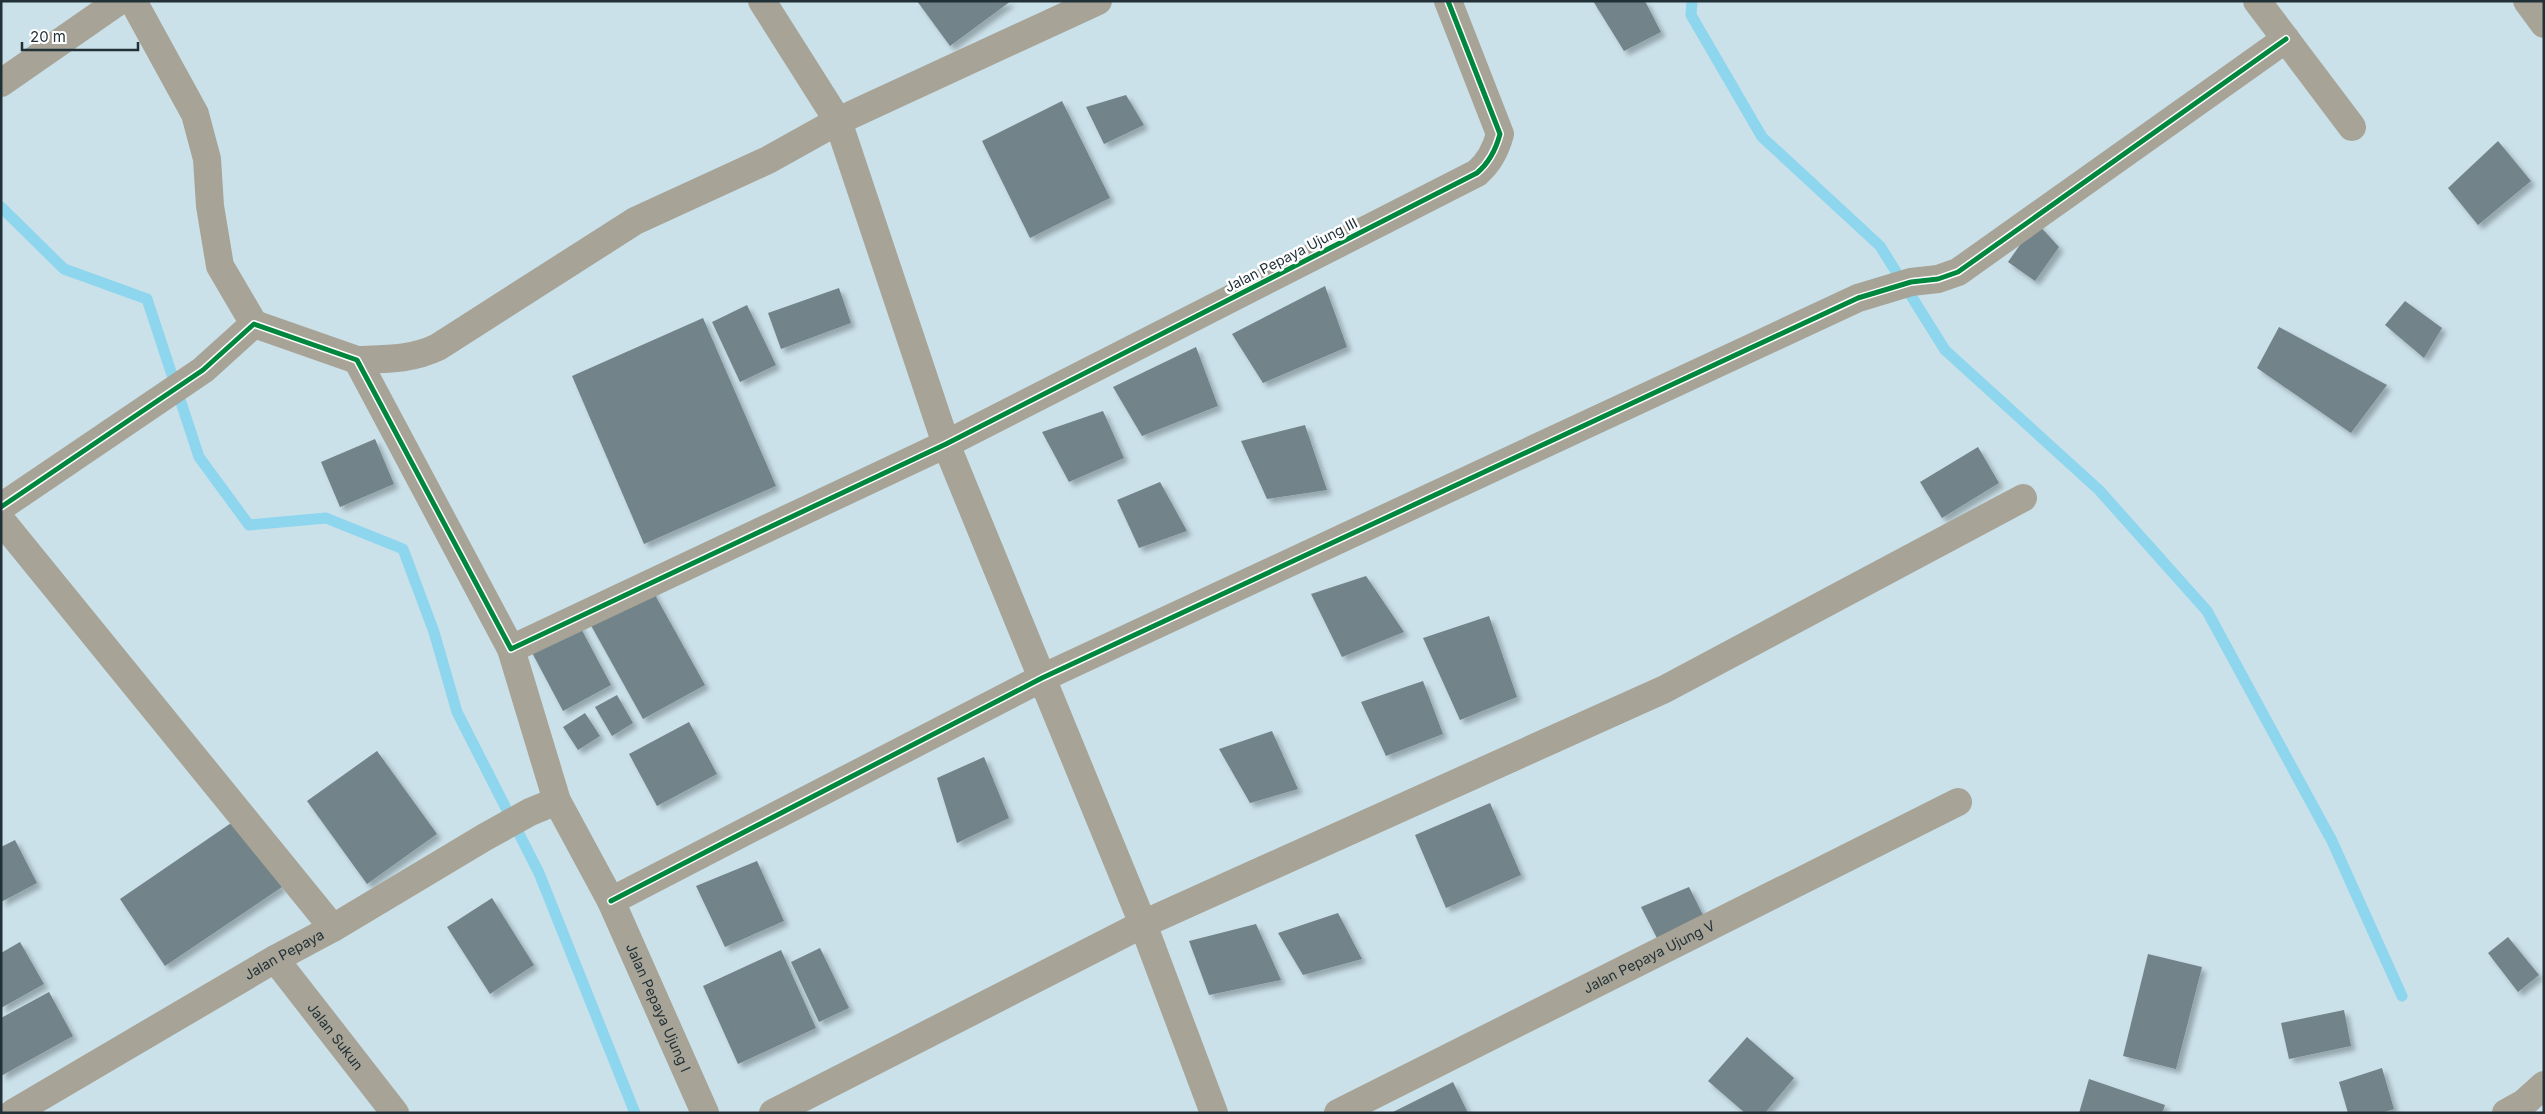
<svg xmlns="http://www.w3.org/2000/svg" width="2545" height="1114" font-family="Inter,sans-serif">
<style>
.lines{fill:none;stroke-linecap:round;stroke-linejoin:round}
.stream{stroke:#8ed5ee;stroke-width:11}
.building{fill:#72838a;filter:url(#shadow)}
.minor{stroke:#a7a497;stroke-width:28}
.cycleway-casing{stroke:#fff;stroke-width:8}
.cycleway{stroke:#00873e;stroke-width:5}
.labels{text-anchor:middle;stroke-width:5;stroke-linejoin:round;paint-order:stroke}
.street-label{font-size:14px;fill:#213137;stroke:#fff}
</style>
<defs>
<filter id="shadow"><feDropShadow dx="4.5" dy="4.5" stdDeviation="2.5" flood-color="#0004"/></filter>
</defs>
<rect width="100%" height="100%" fill="#cbe1ea"/>
<g class="lines">
<g class="stream">
<path d="M 1692,1 L 1691,15 L 1762,137 L 1880,246 L 1945,350 L 2099,490 L 2207,611 L 2332,841 L 2402,996"/>
<path d="M 1,207 L 64,269 L 147,299 L 199,457 L 249,525 L 326,518 L 403,549 L 434,632 L 457,712 L 539,873 L 635,1113"/>
</g>
</g>
<g class="building">
<path d="M 917,1 L 1011,1 L 950,46 Z"/>
<path d="M 1593,1 L 1645,1 L 1661,32 L 1624,51 Z"/>
<path d="M 1126,95 L 1144,125 L 1104,144 L 1086,107 Z"/>
<path d="M 1062,101 L 1110,198 L 1030,238 L 982,141 Z"/>
<path d="M 2498,141 L 2531,181 L 2478,225 L 2448,188 Z"/>
<path d="M 2036,222 L 2059,247 L 2035,281 L 2008,262 Z"/>
<path d="M 1325,286 L 1347,347 L 1263,383 L 1232,334 Z"/>
<path d="M 839,288 L 851,323 L 781,349 L 768,313 Z"/>
<path d="M 2405,301 L 2442,328 L 2424,358 L 2385,325 Z"/>
<path d="M 747,305 L 776,365 L 740,382 L 712,322 Z"/>
<path d="M 703,318 L 776,486 L 644,544 L 572,376 Z"/>
<path d="M 2279,327 L 2387,385 L 2351,433 L 2257,368 Z"/>
<path d="M 1196,347 L 1218,406 L 1142,436 L 1113,387 Z"/>
<path d="M 1103,411 L 1124,458 L 1069,482 L 1042,432 Z"/>
<path d="M 1305,425 L 1327,490 L 1267,499 L 1241,441 Z"/>
<path d="M 375,439 L 394,484 L 340,507 L 321,462 Z"/>
<path d="M 1978,447 L 1999,483 L 1942,518 L 1920,482 Z"/>
<path d="M 1160,482 L 1187,531 L 1139,548 L 1117,500 Z"/>
<path d="M 1366,576 L 1404,632 L 1342,657 L 1311,594 Z"/>
<path d="M 650,586 L 705,685 L 643,719 L 588,620 Z"/>
<path d="M 1489,616 L 1517,697 L 1460,720 L 1423,638 Z"/>
<path d="M 577,621 L 611,685 L 563,711 L 529,647 Z"/>
<path d="M 1423,681 L 1443,734 L 1386,756 L 1361,702 Z"/>
<path d="M 617,695 L 633,723 L 612,736 L 595,707 Z"/>
<path d="M 585,713 L 600,736 L 578,750 L 563,727 Z"/>
<path d="M 689,722 L 717,774 L 657,806 L 629,754 Z"/>
<path d="M 1272,731 L 1298,789 L 1250,803 L 1219,749 Z"/>
<path d="M 377,751 L 437,834 L 367,884 L 307,801 Z"/>
<path d="M 984,757 L 1009,818 L 957,843 L 937,778 Z"/>
<path d="M 1490,803 L 1521,875 L 1446,908 L 1415,835 Z"/>
<path d="M 237,819 L 282,887 L 165,966 L 120,899 Z"/>
<path d="M 15,840 L 37,883 L 1,902 L 1,847 Z"/>
<path d="M 757,861 L 784,921 L 725,947 L 696,886 Z"/>
<path d="M 1689,887 L 1707,923 L 1659,942 L 1641,907 Z"/>
<path d="M 492,898 L 534,965 L 490,994 L 447,927 Z"/>
<path d="M 1338,913 L 1362,959 L 1303,975 L 1278,933 Z"/>
<path d="M 1256,924 L 1281,980 L 1209,995 L 1189,941 Z"/>
<path d="M 2508,937 L 2539,975 L 2518,992 L 2488,953 Z"/>
<path d="M 20,942 L 44,984 L 1,1008 L 1,953 Z"/>
<path d="M 820,948 L 849,1008 L 819,1022 L 791,962 Z"/>
<path d="M 781,950 L 816,1028 L 738,1064 L 703,986 Z"/>
<path d="M 2148,954 L 2202,967 L 2176,1069 L 2123,1056 Z"/>
<path d="M 49,992 L 73,1036 L 1,1076 L 1,1018 Z"/>
<path d="M 2344,1010 L 2351,1046 L 2289,1059 L 2281,1023 Z"/>
<path d="M 1747,1037 L 1794,1078 L 1765,1113 L 1745,1113 L 1708,1081 Z"/>
<path d="M 2382,1068 L 2394,1109 L 2381,1113 L 2348,1113 L 2339,1082 Z"/>
<path d="M 2089,1079 L 2165,1105 L 2162,1113 L 2079,1113 Z"/>
<path d="M 1453,1082 L 1468,1113 L 1391,1113 Z"/>
</g>
<g class="lines">
<g class="minor">
<path d="M 133,1 L 195,114 L 207,159 L 210,206 L 220,266 L 254,324"/>
<path d="M 762,1 L 838,121 L 946,444 L 1143,924 L 1214,1113"/>
<path d="M 2257,1 L 2352,127"/>
<path d="M 2527,1 L 2544,24"/>
<path d="M 1,83 L 119,1"/>
<path d="M 357,360 C 386,359 411,360 438,347 L 635,221 L 768,160 L 838,121 L 1098,1"/>
<path d="M 1,507 L 203,370 L 254,324 L 357,360 L 511,649 L 946,444 L 1477,173 C 1490,162 1496,149 1500,134 L 1448,1"/>
<path d="M 1,520 L 333,928"/>
<path id="s1" d="M 511,649 L 557,801 L 611,901 L 705,1113"/>
<path d="M 611,901 L 1042,678 L 1858,298 L 1911,282 L 1938,279 L 1958,272 L 2286,39"/>
<path id="s2" d="M 275,959 L 395,1113"/>
<path id="s3" d="M 13,1113 L 275,959 L 333,928 L 485,837 L 530,812 L 557,801"/>
<path d="M 773,1113 L 1143,924 L 1665,689 L 2023,498"/>
<path id="s4" d="M 1338,1113 L 1958,802"/>
<path d="M 2506,1113 L 2524,1103 L 2544,1085"/>
</g>
<defs>
<g id="cycleway">
<path d="M 1,507 L 203,370 L 254,324 L 357,360 L 511,649 L 946,444 L 1477,173 C 1490,162 1496,149 1500,134 L 1448,1"/>
<path d="M 611,901 L 1042,678 L 1858,298 L 1911,282 L 1938,279 L 1958,272 L 2286,39"/>
</g>
</defs>
<use href="#cycleway" class="cycleway-casing"/>
<use href="#cycleway" class="cycleway"/>
</g>
<g class="labels">
<g class="street-label">
<text transform="translate(1291 255) rotate(-27)" y="5">Jalan Pepaya Ujung III</text>
<text dy="5" stroke="none"><textPath href="#s3" startOffset="314">Jalan Pepaya</textPath></text>
<text dy="5" stroke="none"><textPath href="#s4" startOffset="348">Jalan Pepaya Ujung V</textPath></text>
<text dy="5" stroke="none"><textPath href="#s1" startOffset="389">Jalan Pepaya Ujung I</textPath></text>
<text dy="5" stroke="none"><textPath href="#s2" startOffset="98">Jalan Sukun</textPath></text>
</g>
</g>
<rect width="2545" height="1114" fill="none" stroke="#213137" stroke-width="5"/>
<path d="M22 42v8h116v-8" fill="none" stroke="#213137" stroke-width="2.5"/>
<text x="30" y="42" font-size="15" fill="#213137" stroke="#ffffff" stroke-width="4" paint-order="stroke">20 m</text>
</svg>
